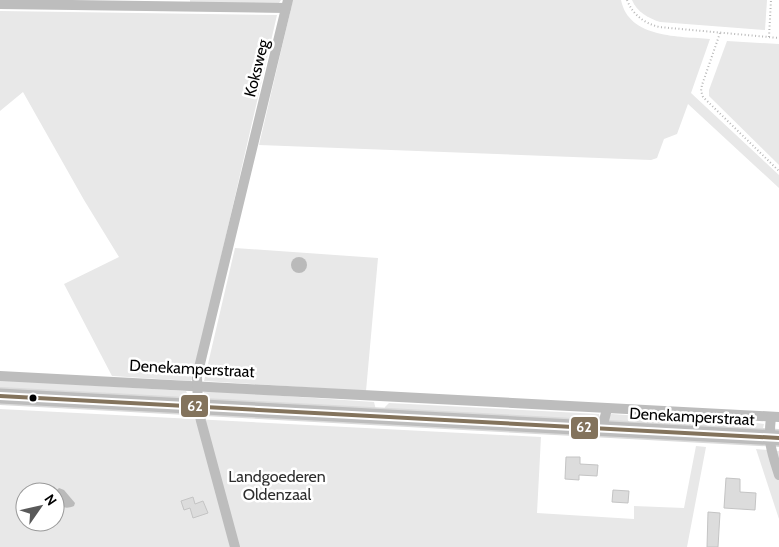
<svg xmlns="http://www.w3.org/2000/svg" width="779" height="547" font-family="Cabin,sans-serif">
<style>
.green{fill:#e8e8e8;fill-rule:evenodd}
.water{fill:#bababa}
.building{fill:#dcdcdc;stroke:#c4c4c4}
.lines{fill:none;stroke-linecap:round;stroke-linejoin:round}
.primary-casing{stroke:#dbdbdb;stroke-width:18}
.path{stroke:#b8b8b8;stroke-width:2;stroke-dasharray:1 2.5;stroke-linecap:butt}
.minor{stroke:#bdbdbd;stroke-width:10}
.primary{stroke:#bdbdbd;stroke-width:15}
.bus-1-casing{stroke:#fff;stroke-width:8}
.bus-1{stroke:#83735c;stroke-width:4}
.bus-dot{fill:#000;stroke:#fff;stroke-width:2}
.labels{text-anchor:middle;stroke-width:5;stroke-linejoin:round;paint-order:stroke}
.street-label{font-size:16px;fill:#000;stroke:#fff}
.park-label{font-size:16px;fill:#2d2d2d;stroke:#fff}
.line-badge{stroke:#fff;stroke-width:2}
.badge-label{font-size:14px;text-anchor:middle;font-weight:bold;fill:#fff}
</style>
<rect width="100%" height="100%" fill="#fff"/>
<g class="green">
<path d="M 190,0 L 281,0 L 279,3 L 190,3 Z"/>
<path d="M 293,0 L 621,0 C 629,39 680,36 710,39 L 691,93 L 779,175 L 779,188 L 688,104 L 677,134 L 664,139 L 657,158 L 651,160 L 259,145 Z"/>
<path d="M 632,0 L 767,0 L 765,30 L 660,22 C 648,18 637,12 632,0 Z"/>
<path d="M 0,11 L 277,15 L 193,378 L 191,381 L 112,376 L 64,284 L 119,257 L 84,200 L 23,92 L 0,111 Z"/>
<path d="M 727,41 L 779,44 L 779,165 L 709,96 L 709,90 Z"/>
<path d="M 235,248 L 378,258 L 366,391 L 204,381 Z"/>
<path d="M 0,380 L 186,391 L 189,397 L 187,401 L 0,392 Z"/>
<path d="M 204,392 L 223,392 L 374,402 L 376,410 L 204,402 L 201,396 Z"/>
<path d="M 389,403 L 599,414 L 600,419 L 598,424 L 384,411 L 385,407 Z"/>
<path d="M 0,409 L 541,437 L 537,513 L 634,519 L 634,506 L 684,508 L 696,446 L 706,447 L 687,547 L 0,547 ZM 25,492 L 55,492 L 55,522 L 25,522 Z"/>
<path d="M 612,414 L 750,424 L 757,423 L 764,424 L 762,432 L 609,422 L 609,415 Z"/>
<path d="M 756,449 L 779,451 L 779,519 Z"/>
</g>
<g class="water">
<circle cx="299" cy="265" r="8"/>
<path d="M 59,488 L 64,490 L 75,503 L 74,506 C 62,511 55,504 55,492 Z"/>
</g>
<g class="building">
<path d="M 566,457 L 580,457 L 580,464 L 598,465 L 597,476 L 579,475 L 579,480 L 565,479 Z"/>
<path d="M 726,478 L 740,479 L 740,492 L 756,493 L 755,510 L 724,508 Z"/>
<path d="M 613,490 L 629,491 L 628,503 L 612,502 Z"/>
<path d="M 193,497 L 195,504 L 203,501 L 208,513 L 193,518 L 190,508 L 184,510 L 181,501 Z"/>
<path d="M 708,512 L 720,513 L 718,547 L 707,547 Z"/>
</g>
<g class="lines">
<defs>
<path id="primary" d="M 0,396 L 779,438"/>
</defs>
<use href="#primary" class="primary-casing"/>
<g class="path">
<path d="M 627,0 C 633,15 644,23 659,27 L 779,38"/>
<path d="M 720,33 L 702,85 L 701,91 L 703,97 L 779,171"/>
<path d="M 769,37 L 771,0"/>
</g>
<g class="minor">
<path d="M 0,4 L 286,8"/>
<path d="M 0,376 L 779,417"/>
<path d="M 771,417 C 768,443 771,450 779,475"/>
<path d="M 602,428 L 607,409"/>
<path d="M 235,547 L 201,421 L 198,406 L 197,376 L 288,0"/>
</g>
<use href="#primary" class="primary"/>
<defs>
<path id="bus-1" d="M 0,396 L 779,438"/>
</defs>
<use href="#bus-1" class="bus-1-casing"/>
<use href="#bus-1" class="bus-1"/>
</g>
<circle class="bus-dot" cx="33" cy="398" r="4.5"/>
<g class="labels">
<g class="street-label">
<text transform="translate(256 68) rotate(-76)" y="6">Koksweg</text>
<text transform="translate(192 368) rotate(3)" y="6">Denekamperstraat</text>
<text transform="translate(692 416) rotate(3)" y="6">Denekamperstraat</text>
</g>
<g class="park-label">
<text x="277" y="482">Landgoederen<tspan x="277" dy="18">Oldenzaal</tspan></text>
</g>
</g>
<g class="line-badge">
<rect x="180" y="394" width="29" height="24" rx="5" fill="#83735c"/>
<rect x="570" y="416" width="29" height="24" rx="5" fill="#83735c"/>
</g>
<g class="badge-label">
<text x="195" y="411">62</text>
<text x="584" y="432">62</text>
</g>
<g transform="translate(40 507) rotate(56)"><circle r="24" fill="#ffffff" stroke="#999999"/>
<path d="M0-4L9 19L0 12L-9 19Z" fill="#595959"/>
<text y="-8" font-size="14" font-weight="bold" text-anchor="middle" fill="#000000">N</text>
</g>
</svg>
